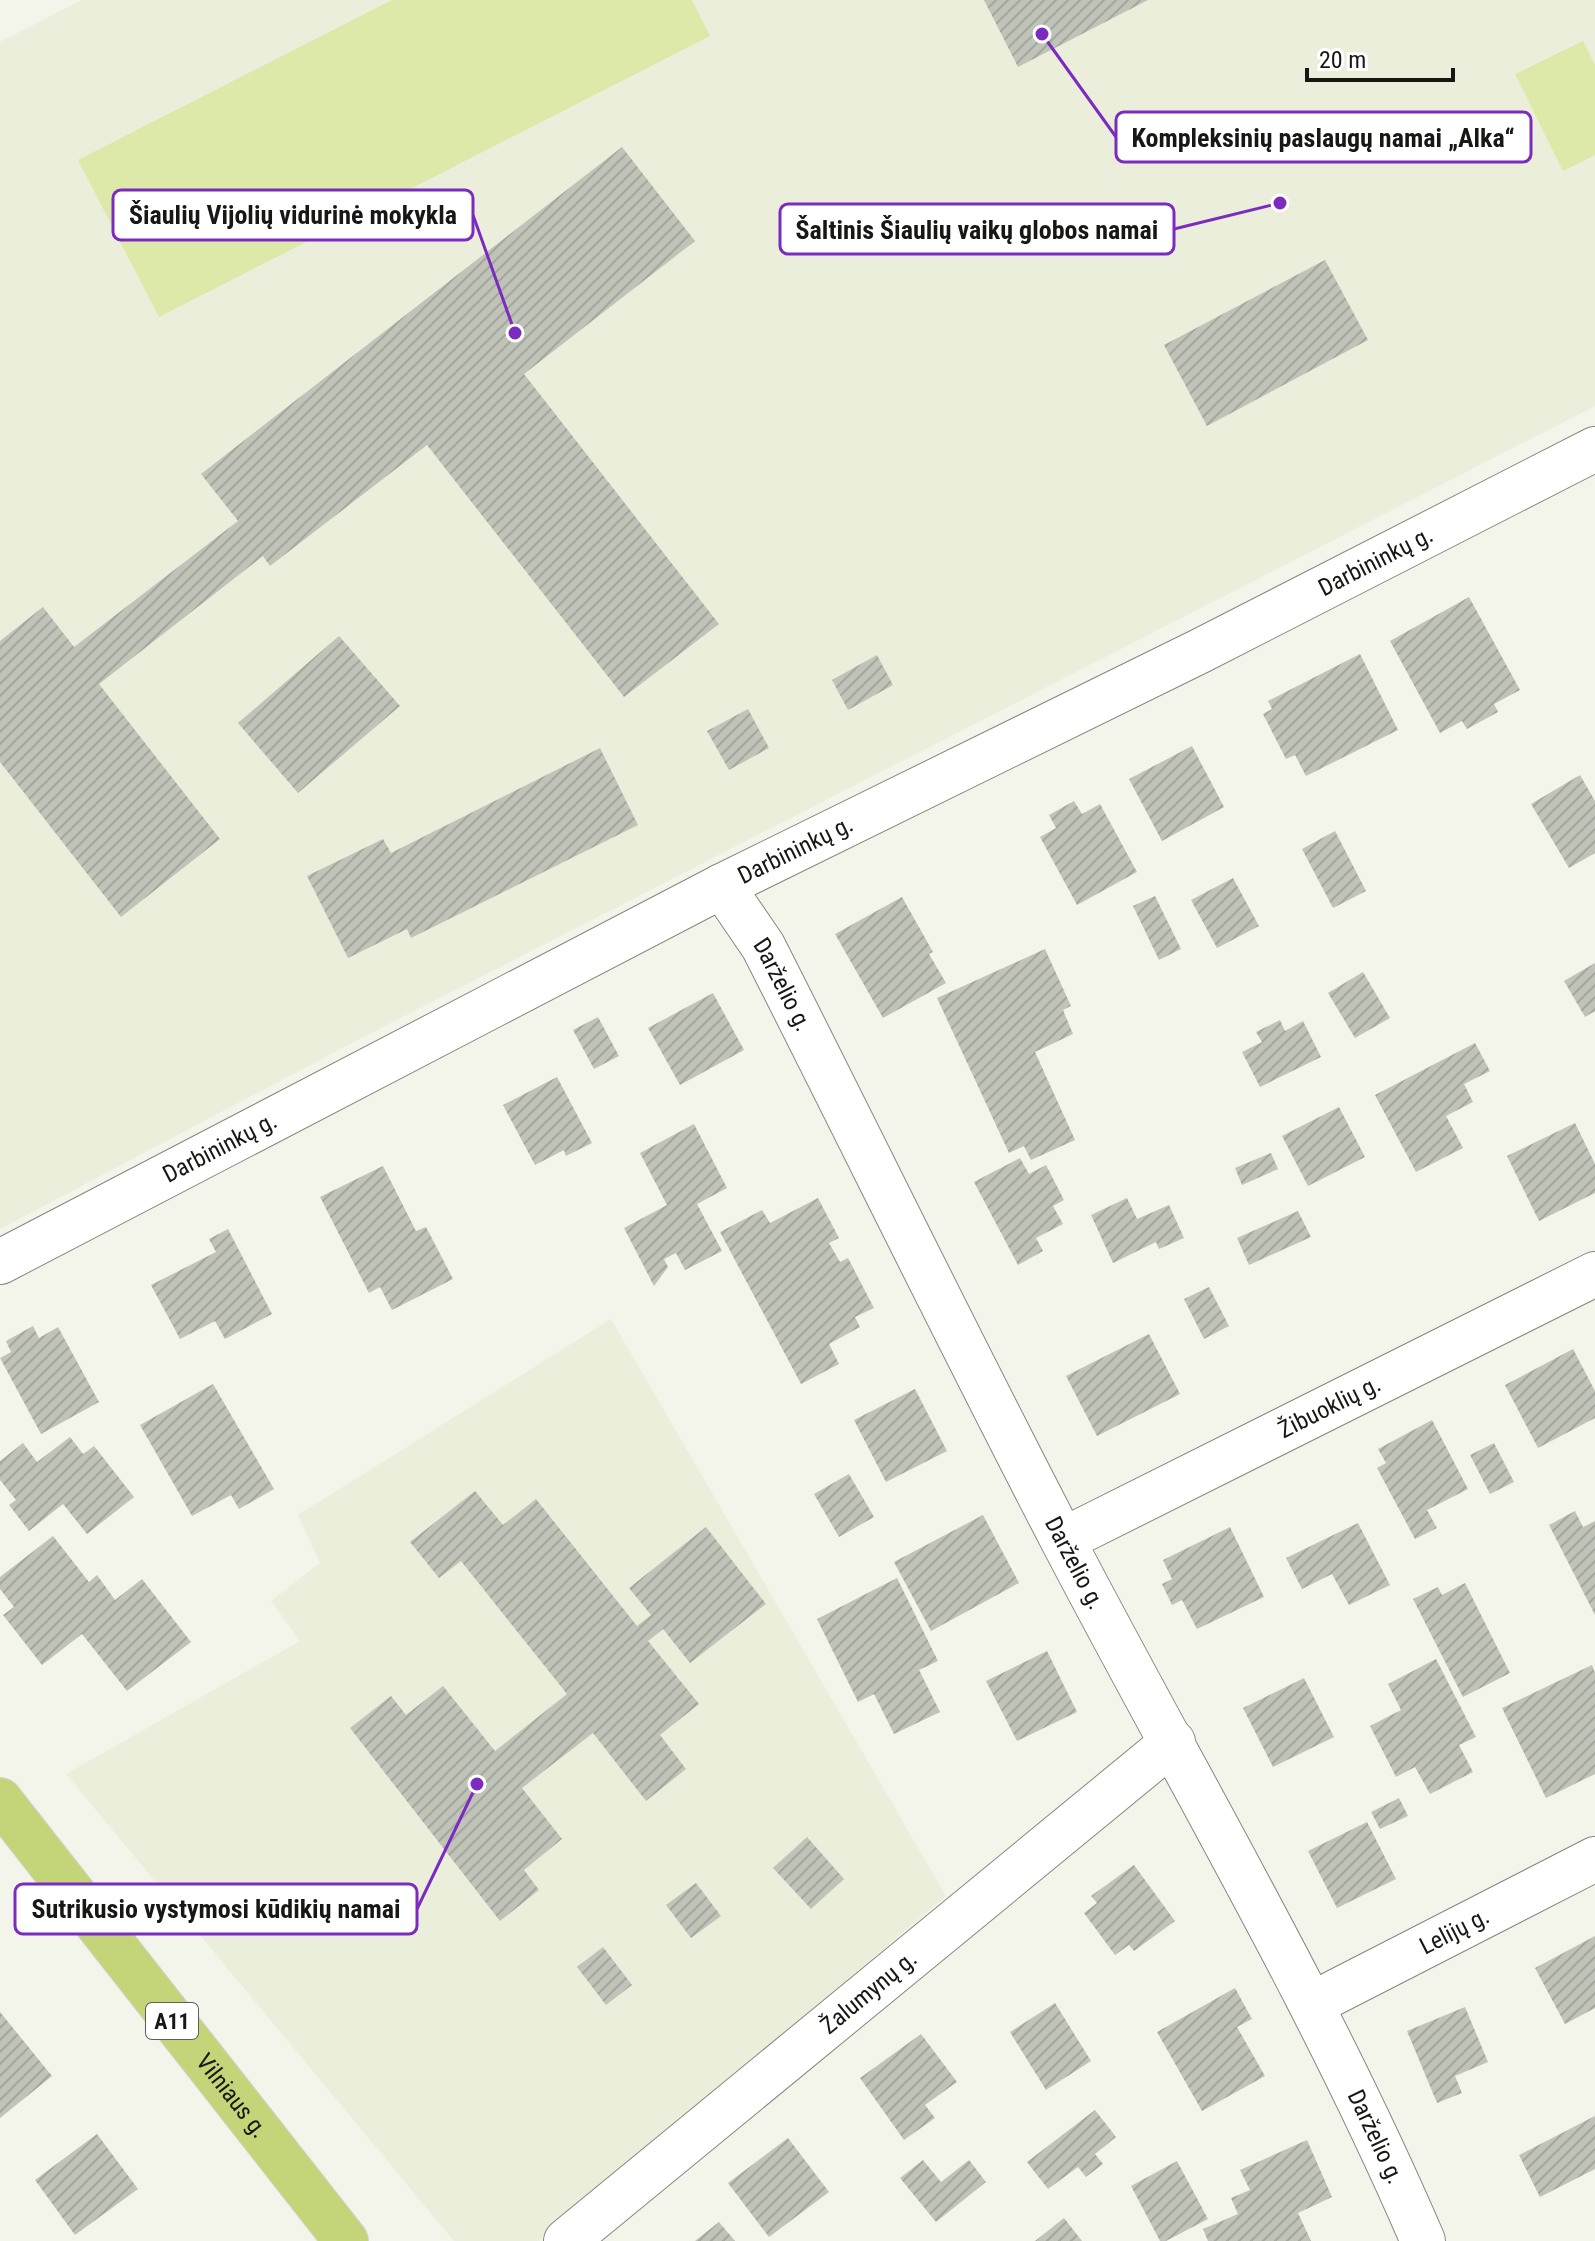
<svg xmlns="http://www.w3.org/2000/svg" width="1595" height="2241" font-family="'Roboto Condensed',sans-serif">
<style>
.built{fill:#eaeedb}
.grass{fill:#dce9a9}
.building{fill:url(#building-hatch)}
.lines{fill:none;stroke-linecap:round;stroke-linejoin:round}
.minor-casing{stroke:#86887e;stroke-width:46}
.trunk-casing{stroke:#d5d5d5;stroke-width:46}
.minor{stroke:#fff;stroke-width:44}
.trunk{stroke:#c4d478;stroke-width:44}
.labels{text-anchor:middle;stroke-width:7;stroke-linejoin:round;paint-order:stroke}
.shield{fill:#fff;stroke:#5d5d5a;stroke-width:2}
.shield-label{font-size:22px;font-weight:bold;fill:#171714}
.street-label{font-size:24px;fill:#171714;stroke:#fff}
.leader{fill:none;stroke:#7b2cbf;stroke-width:3}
.callout-dot{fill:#7b2cbf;stroke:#fff;stroke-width:3}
.callout{fill:#fff;stroke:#7b2cbf;stroke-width:3}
.callout-label{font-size:26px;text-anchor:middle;font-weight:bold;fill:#171714}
</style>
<defs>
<pattern id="building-hatch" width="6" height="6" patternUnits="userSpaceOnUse" patternTransform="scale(2)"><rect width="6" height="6" fill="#c0c3b8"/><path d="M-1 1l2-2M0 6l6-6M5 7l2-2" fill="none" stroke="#a4a79d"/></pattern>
</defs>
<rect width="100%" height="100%" fill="#f3f5ea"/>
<g class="built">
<path d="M 82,0 L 1595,0 L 1595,406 L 346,1046 L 0,1229 L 0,42 Z"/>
<path d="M 611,1319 L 946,1896 L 539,2241 L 454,2241 L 66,1774 L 300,1641 L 271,1601 L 320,1563 L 298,1515 Z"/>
</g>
<g class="grass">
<path d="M 392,0 L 692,0 L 710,36 L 159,317 L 78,160 Z"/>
<path d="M 1583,41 L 1595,65 L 1595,155 L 1563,171 L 1515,74 Z"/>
</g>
<g class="building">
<path d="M 984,0 L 1148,0 L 1018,67 Z"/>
<path d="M 622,147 L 695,241 L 524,374 L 719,624 L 624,697 L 427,445 L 270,566 L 263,556 L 99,684 L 220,839 L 121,917 L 0,762 L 0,641 L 43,607 L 74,647 L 238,521 L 201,474 Z"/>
<path d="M 1325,260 L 1368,340 L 1207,426 L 1164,345 Z"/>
<path d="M 1469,597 L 1520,690 L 1494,704 L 1498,712 L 1467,729 L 1462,721 L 1440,733 L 1390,641 Z"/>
<path d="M 339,636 L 400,706 L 298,793 L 238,723 Z"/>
<path d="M 1360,654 L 1398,730 L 1306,776 L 1295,755 L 1286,759 L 1263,714 L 1272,709 L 1268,701 Z"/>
<path d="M 877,655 L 893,685 L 848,710 L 832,680 Z"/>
<path d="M 748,709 L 769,748 L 729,770 L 707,731 Z"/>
<path d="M 1192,746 L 1224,807 L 1162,841 L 1129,779 Z"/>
<path d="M 600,748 L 638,825 L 411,938 L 407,929 L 348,958 L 307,876 L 383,839 L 391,853 Z"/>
<path d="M 1580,775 L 1595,801 L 1595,853 L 1569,868 L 1531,804 Z"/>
<path d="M 1074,801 L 1082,814 L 1100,804 L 1137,872 L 1077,905 L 1040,837 L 1056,828 L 1049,815 Z"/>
<path d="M 1335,831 L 1366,891 L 1333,908 L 1302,849 Z"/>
<path d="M 1233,878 L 1259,926 L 1217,948 L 1191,900 Z"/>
<path d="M 1155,896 L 1181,949 L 1159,960 L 1133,906 Z"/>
<path d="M 902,897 L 933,952 L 929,954 L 946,983 L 883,1018 L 835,934 Z"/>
<path d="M 1045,949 L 1071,1006 L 1063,1010 L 1073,1034 L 1035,1052 L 1075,1140 L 1031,1160 L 1024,1146 L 1009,1153 L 937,998 Z"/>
<path d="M 1595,963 L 1595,1011 L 1585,1017 L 1564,981 Z"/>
<path d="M 1363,972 L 1390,1018 L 1355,1038 L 1328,993 Z"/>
<path d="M 713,993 L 744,1050 L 680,1085 L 648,1028 Z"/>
<path d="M 598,1017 L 619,1056 L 594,1069 L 573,1030 Z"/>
<path d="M 1280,1020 L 1285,1031 L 1303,1021 L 1321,1057 L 1260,1087 L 1242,1052 L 1262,1042 L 1256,1032 Z"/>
<path d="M 1475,1043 L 1490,1071 L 1464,1084 L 1473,1102 L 1446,1116 L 1463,1148 L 1416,1172 L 1375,1095 Z"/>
<path d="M 557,1077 L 592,1143 L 566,1156 L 564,1150 L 535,1165 L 503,1105 Z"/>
<path d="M 1339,1107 L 1365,1157 L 1308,1186 L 1282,1136 Z"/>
<path d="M 1575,1123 L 1595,1164 L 1595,1193 L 1539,1221 L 1507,1156 Z"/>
<path d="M 694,1124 L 727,1188 L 697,1204 L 722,1251 L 685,1270 L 676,1253 L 664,1259 L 668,1267 L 654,1286 L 624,1228 L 667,1205 L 640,1153 Z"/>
<path d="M 1271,1153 L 1278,1169 L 1242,1185 L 1235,1168 Z"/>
<path d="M 1020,1158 L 1029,1174 L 1046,1165 L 1064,1200 L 1053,1206 L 1063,1224 L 1036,1238 L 1043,1251 L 1018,1265 L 974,1182 Z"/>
<path d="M 383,1166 L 416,1231 L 426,1227 L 453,1279 L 392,1310 L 380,1287 L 369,1293 L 320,1197 Z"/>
<path d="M 818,1198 L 839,1238 L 829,1243 L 840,1262 L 848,1258 L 874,1308 L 855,1317 L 860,1327 L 829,1344 L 839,1364 L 801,1384 L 720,1232 L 762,1210 L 770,1223 Z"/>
<path d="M 1127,1198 L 1137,1219 L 1169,1205 L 1184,1238 L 1159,1249 L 1156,1242 L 1113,1263 L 1091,1215 Z"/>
<path d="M 1298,1211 L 1311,1237 L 1249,1265 L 1237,1238 Z"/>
<path d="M 228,1229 L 272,1314 L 225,1339 L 215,1321 L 180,1339 L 151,1285 L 216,1252 L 209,1239 Z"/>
<path d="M 1209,1287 L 1229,1326 L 1204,1339 L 1184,1299 Z"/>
<path d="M 33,1326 L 39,1338 L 58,1327 L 99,1402 L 41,1434 L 0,1358 L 11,1352 L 6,1341 Z"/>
<path d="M 1149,1334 L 1180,1394 L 1097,1436 L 1066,1376 Z"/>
<path d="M 1573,1349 L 1595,1391 L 1595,1418 L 1538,1448 L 1505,1385 Z"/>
<path d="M 213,1384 L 274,1489 L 239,1509 L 231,1495 L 192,1516 L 140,1425 Z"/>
<path d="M 915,1389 L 947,1451 L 886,1482 L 854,1420 Z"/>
<path d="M 1432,1420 L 1468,1489 L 1427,1510 L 1437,1528 L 1415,1539 L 1377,1468 L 1386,1463 L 1378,1449 Z"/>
<path d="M 70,1437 L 83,1454 L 94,1446 L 134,1497 L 87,1534 L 63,1504 L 29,1531 L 9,1505 L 16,1500 L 0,1480 L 0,1461 L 23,1443 L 37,1462 Z"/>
<path d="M 1494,1443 L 1514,1482 L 1490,1494 L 1470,1455 Z"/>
<path d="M 849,1474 L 874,1517 L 839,1537 L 814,1494 Z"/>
<path d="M 475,1491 L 503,1525 L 536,1499 L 637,1626 L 651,1615 L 629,1588 L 706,1527 L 766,1604 L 690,1663 L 663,1629 L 648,1641 L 699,1704 L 660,1735 L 686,1769 L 646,1801 L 593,1733 L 522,1788 L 562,1839 L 524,1870 L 539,1890 L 500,1921 L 350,1728 L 391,1696 L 406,1715 L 443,1686 L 495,1751 L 567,1694 L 461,1561 L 439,1578 L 410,1542 Z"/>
<path d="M 1575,1511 L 1583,1527 L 1595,1521 L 1595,1615 L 1549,1525 Z"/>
<path d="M 983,1515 L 1019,1583 L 931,1631 L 894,1562 Z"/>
<path d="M 1358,1523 L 1390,1585 L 1349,1605 L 1332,1574 L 1302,1589 L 1286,1558 Z"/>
<path d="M 1230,1527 L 1264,1597 L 1197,1629 L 1182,1600 L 1172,1605 L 1162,1584 L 1172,1579 L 1163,1560 Z"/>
<path d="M 53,1536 L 89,1582 L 97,1575 L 115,1600 L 142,1579 L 191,1642 L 127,1691 L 82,1634 L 42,1665 L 3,1615 L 14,1607 L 0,1589 L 0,1577 Z"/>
<path d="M 897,1578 L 938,1661 L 919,1670 L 940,1712 L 894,1734 L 874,1694 L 858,1702 L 817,1619 Z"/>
<path d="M 1465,1583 L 1510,1673 L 1463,1697 L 1413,1599 L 1438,1587 L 1442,1595 Z"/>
<path d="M 1047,1651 L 1077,1712 L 1017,1741 L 986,1681 Z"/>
<path d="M 1436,1659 L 1476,1737 L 1459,1745 L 1473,1772 L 1430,1794 L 1415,1767 L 1396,1777 L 1370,1726 L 1401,1710 L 1388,1684 Z"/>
<path d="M 1592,1665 L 1595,1673 L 1595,1774 L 1546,1798 L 1502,1708 Z"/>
<path d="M 1304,1678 L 1334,1737 L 1273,1767 L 1243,1708 Z"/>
<path d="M 1399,1798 L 1408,1816 L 1380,1829 L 1371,1812 Z"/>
<path d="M 1367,1822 L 1396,1879 L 1337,1908 L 1308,1851 Z"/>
<path d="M 807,1837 L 844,1879 L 811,1909 L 773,1868 Z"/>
<path d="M 1134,1865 L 1175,1921 L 1134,1951 L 1129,1945 L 1115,1955 L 1084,1913 L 1097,1903 L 1091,1896 Z"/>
<path d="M 696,1883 L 721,1916 L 691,1938 L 666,1905 Z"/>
<path d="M 1595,1936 L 1595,2008 L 1565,2024 L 1535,1968 Z"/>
<path d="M 603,1947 L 632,1985 L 606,2005 L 577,1967 Z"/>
<path d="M 1235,1988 L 1252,2019 L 1237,2027 L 1265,2076 L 1202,2111 L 1157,2032 Z"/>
<path d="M 1055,2003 L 1091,2061 L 1046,2090 L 1010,2032 Z"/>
<path d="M 1465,2007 L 1488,2062 L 1455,2076 L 1462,2093 L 1437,2103 L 1407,2031 Z"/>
<path d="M 0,2012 L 52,2076 L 0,2118 Z"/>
<path d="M 921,2034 L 957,2082 L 925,2105 L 935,2118 L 904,2140 L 860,2078 Z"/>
<path d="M 1095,2110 L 1116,2137 L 1095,2154 L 1103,2164 L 1086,2177 L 1078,2167 L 1048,2189 L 1027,2162 Z"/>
<path d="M 1595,2116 L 1595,2169 L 1540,2197 L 1519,2155 Z"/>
<path d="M 97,2134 L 138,2189 L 75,2235 L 35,2180 Z"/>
<path d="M 788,2138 L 829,2192 L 769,2237 L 728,2183 Z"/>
<path d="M 1307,2140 L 1332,2197 L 1298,2213 L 1311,2241 L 1208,2241 L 1203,2229 L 1238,2214 L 1231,2198 L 1250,2190 L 1240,2170 Z"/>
<path d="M 923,2160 L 941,2182 L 969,2160 L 986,2182 L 936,2222 L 900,2178 Z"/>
<path d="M 1177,2161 L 1208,2219 L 1166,2241 L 1160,2241 L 1131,2186 Z"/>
<path d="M 1064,2218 L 1082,2241 L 1035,2241 Z"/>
<path d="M 719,2222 L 735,2241 L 695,2241 Z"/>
</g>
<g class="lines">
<defs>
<g id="minor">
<path id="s1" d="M 722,886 L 763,946 C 863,1143 960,1343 1062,1539 C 1184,1773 1319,1999 1423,2241"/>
<path id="s2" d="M 0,1262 L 722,886 L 1200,651 L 1595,449"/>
<path id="s3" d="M 1063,1540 L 1595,1274"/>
<path id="s4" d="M 1312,2004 L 1595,1859"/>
<path id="s5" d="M 566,2241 L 1173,1742"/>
</g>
<g id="trunk">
<path id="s6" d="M 0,1800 L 346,2241"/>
</g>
</defs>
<use href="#minor" class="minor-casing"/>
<use href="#trunk" class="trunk-casing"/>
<use href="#minor" class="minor"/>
<use href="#trunk" class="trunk"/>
</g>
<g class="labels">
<rect class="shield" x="146" y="2003" width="52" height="36" rx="6"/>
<g class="shield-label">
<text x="172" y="2029">A11</text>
</g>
<g class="street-label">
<text dy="8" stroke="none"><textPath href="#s2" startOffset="1544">Darbininkų g.</textPath></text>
<text dy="8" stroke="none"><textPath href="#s2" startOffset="896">Darbininkų g.</textPath></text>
<text dy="8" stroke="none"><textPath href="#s1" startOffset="116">Darželio g.</textPath></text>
<text dy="8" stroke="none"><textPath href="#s2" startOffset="248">Darbininkų g.</textPath></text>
<text dy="8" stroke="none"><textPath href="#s3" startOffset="298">Žibuoklių g.</textPath></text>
<text dy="8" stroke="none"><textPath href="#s1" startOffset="764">Darželio g.</textPath></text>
<text dy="8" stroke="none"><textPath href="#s4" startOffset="160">Lelijų g.</textPath></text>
<text dy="8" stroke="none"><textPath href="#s5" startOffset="392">Žalumynų g.</textPath></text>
<text dy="8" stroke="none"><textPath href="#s6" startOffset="376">Vilniaus g.</textPath></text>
<text dy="8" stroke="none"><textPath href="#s1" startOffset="1412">Darželio g.</textPath></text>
</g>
</g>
<path class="leader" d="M1042 34L1116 137M515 333L473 215M1280 203L1174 229M477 1784L417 1909"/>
<g class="callout-dot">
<circle cx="1042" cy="34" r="8"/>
<circle cx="515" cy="333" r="8"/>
<circle cx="1280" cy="203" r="8"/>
<circle cx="477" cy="1784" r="8"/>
</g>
<g class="callout">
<rect x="1116" y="112" width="415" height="50" rx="8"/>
<rect x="113" y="190" width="360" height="50" rx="8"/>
<rect x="780" y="204" width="394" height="50" rx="8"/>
<rect x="15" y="1884" width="402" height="50" rx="8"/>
</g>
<g class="callout-label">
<text x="1323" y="147">Kompleksinių paslaugų namai „Alka“</text>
<text x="293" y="224">Šiaulių Vijolių vidurinė mokykla</text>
<text x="977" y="239">Šaltinis Šiaulių vaikų globos namai</text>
<text x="216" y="1918">Sutrikusio vystymosi kūdikių namai</text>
</g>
<path d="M1307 68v12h146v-12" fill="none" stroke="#171714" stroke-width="4"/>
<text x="1319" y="68" font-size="24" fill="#171714" stroke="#ffffff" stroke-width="6" paint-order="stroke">20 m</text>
</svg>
